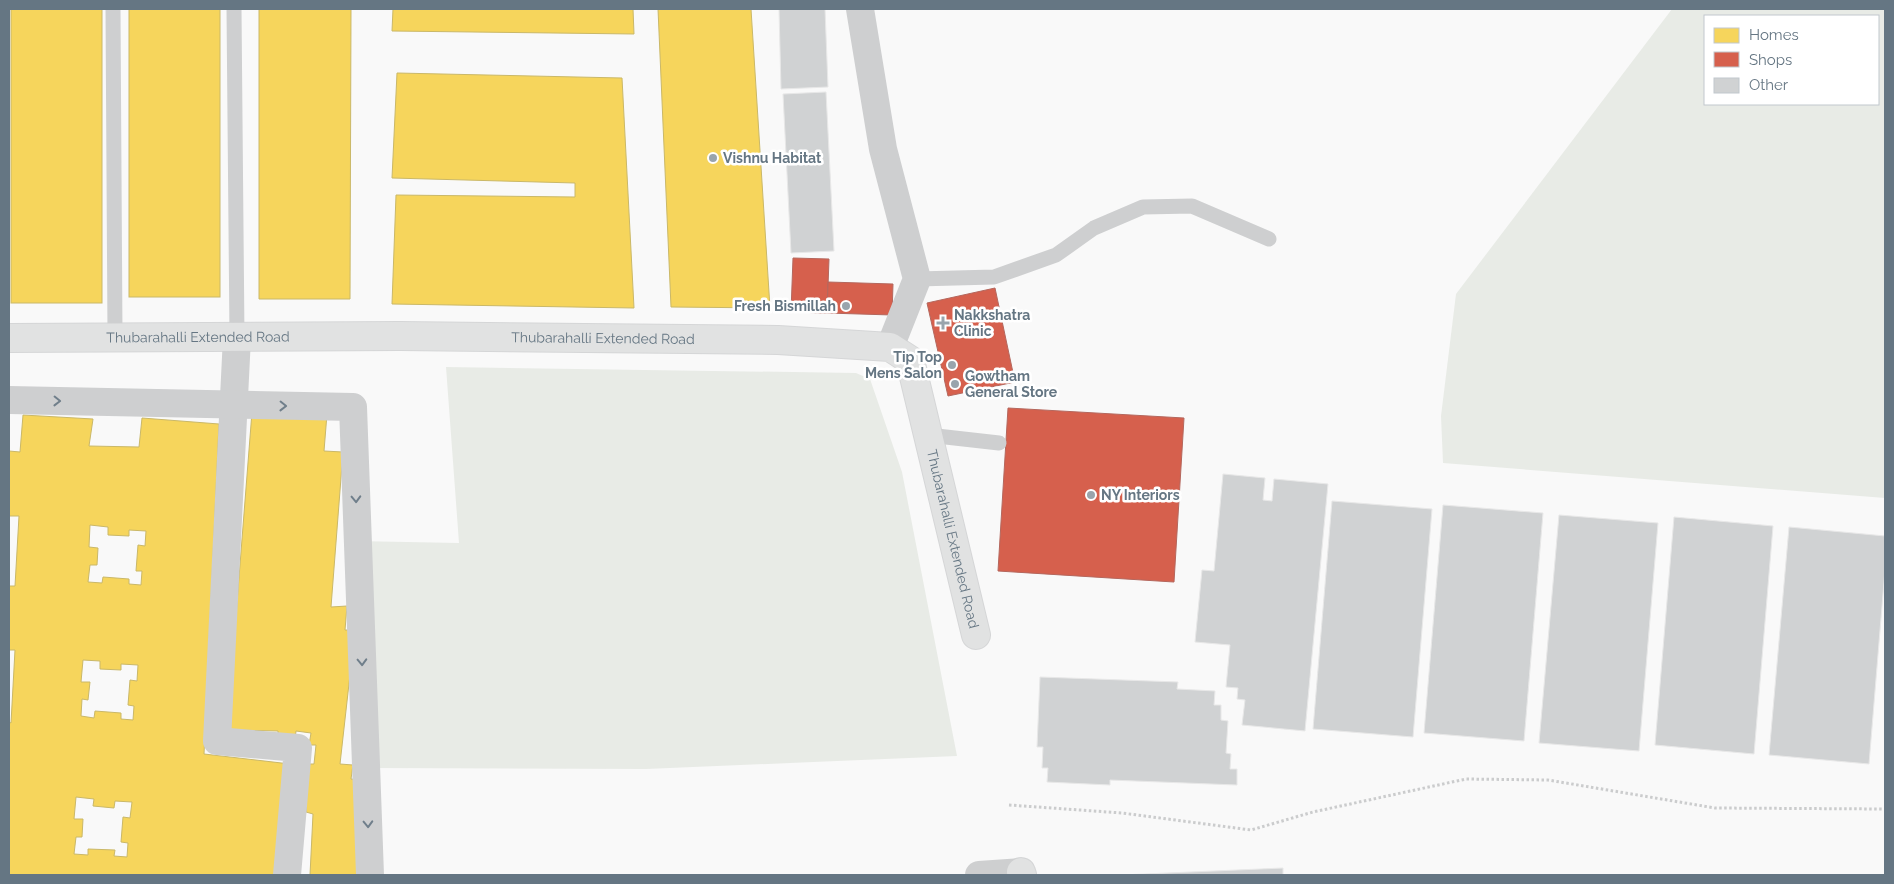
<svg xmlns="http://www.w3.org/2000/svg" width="1894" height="884" font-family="Raleway,sans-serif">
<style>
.green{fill:#e8ebe6;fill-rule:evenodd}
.homes{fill:#f6d55c;stroke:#cab868;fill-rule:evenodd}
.shops{fill:#d6604d;stroke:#b4675d}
.building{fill:#d0d2d3;stroke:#e8e8e8}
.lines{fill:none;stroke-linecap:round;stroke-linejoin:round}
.secondary-casing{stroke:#d5d6d7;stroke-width:30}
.path{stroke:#cbcccd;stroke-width:3;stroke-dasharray:2.5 2.5;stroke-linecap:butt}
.lane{stroke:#cecfd0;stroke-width:15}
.street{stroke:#cecfd0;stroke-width:28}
.secondary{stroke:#e1e2e2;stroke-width:28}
.oneway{stroke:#707f8b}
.poi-dot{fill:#99a4ac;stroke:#fff;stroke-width:2}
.labels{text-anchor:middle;stroke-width:5;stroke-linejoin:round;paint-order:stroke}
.poi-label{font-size:14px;font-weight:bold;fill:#657683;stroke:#fff;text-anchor:start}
.street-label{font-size:14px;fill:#657683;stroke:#fff}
</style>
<rect width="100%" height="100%" fill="#f9f9f9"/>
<g class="green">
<path d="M 1672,9 L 1885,9 L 1885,498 L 1443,463 L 1441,416 L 1456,294 ZM 1705,16 L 1878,16 L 1878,104 L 1705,104 Z"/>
<path d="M 446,367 L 856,373 L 870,379 L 902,472 L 957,756 L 646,769 L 368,768 L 355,541 L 459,543 Z"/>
</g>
<g class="homes">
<rect x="11" y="9" width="91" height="294"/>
<rect x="129" y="9" width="91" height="288"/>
<path d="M 259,9 L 351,9 L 350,299 L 259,299 Z"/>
<path d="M 393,9 L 633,9 L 634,34 L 392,31 Z"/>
<path d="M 658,9 L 751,9 L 770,308 L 671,307 Z"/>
<path d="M 397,73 L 622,78 L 634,308 L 392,304 L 396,195 L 575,197 L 575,183 L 392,178 Z"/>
<path d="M 252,412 L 327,414 L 324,451 L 343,452 L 331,607 L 347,606 L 345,630 L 355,630 L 340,764 L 353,765 L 351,779 L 362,780 L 358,875 L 310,875 L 313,814 L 306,812 L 308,764 L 314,764 L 316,745 L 309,745 L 311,733 L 296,731 L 295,740 L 278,738 L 278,731 L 227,730 Z"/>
<path d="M 23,415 L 93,419 L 89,446 L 139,447 L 142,418 L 219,424 L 204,754 L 290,764 L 278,875 L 9,875 L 9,722 L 11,723 L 15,650 L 9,650 L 9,586 L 15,586 L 19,516 L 9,516 L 9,451 L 20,452 ZM 90,525 L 108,527 L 108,535 L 129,536 L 129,530 L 146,531 L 145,546 L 138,545 L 136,571 L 142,571 L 141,585 L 129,584 L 129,579 L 103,577 L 102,583 L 88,582 L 90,565 L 97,565 L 98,548 L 89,547 ZM 83,660 L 100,661 L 100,669 L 121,670 L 121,664 L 138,665 L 137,681 L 130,680 L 128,705 L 134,706 L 133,720 L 121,719 L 121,713 L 95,711 L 94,718 L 81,716 L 82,699 L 88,700 L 90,682 L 81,682 ZM 76,797 L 94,799 L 93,806 L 114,808 L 115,801 L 132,802 L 130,818 L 123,817 L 121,842 L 128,843 L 127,857 L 114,856 L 115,850 L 88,849 L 88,855 L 74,854 L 76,837 L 82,837 L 83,819 L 74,819 Z"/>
</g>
<g class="shops">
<path d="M 793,258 L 829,259 L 827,313 L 791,312 Z"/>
<path d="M 828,282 L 893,284 L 892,315 L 827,313 Z"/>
<path d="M 995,288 L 1015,382 L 948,396 L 927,303 Z"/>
<path d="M 1008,408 L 1184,418 L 1174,582 L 998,571 Z"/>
</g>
<g class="building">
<path d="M 779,9 L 825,9 L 828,87 L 781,89 Z"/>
<path d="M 826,92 L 834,251 L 791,253 L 783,94 Z"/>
<path d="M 1223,474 L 1265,478 L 1263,500 L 1272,501 L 1274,479 L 1328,484 L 1305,731 L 1242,725 L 1245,700 L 1237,699 L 1238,688 L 1226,687 L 1230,645 L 1195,642 L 1202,570 L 1214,571 Z"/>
<path d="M 1332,501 L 1432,509 L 1413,737 L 1313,729 Z"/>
<path d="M 1443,505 L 1543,513 L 1524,741 L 1424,733 Z"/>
<path d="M 1559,515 L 1658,523 L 1639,751 L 1539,743 Z"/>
<path d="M 1674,517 L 1773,526 L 1754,754 L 1655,745 Z"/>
<path d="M 1789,527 L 1885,536 L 1885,570 L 1869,764 L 1769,755 Z"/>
<path d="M 1040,677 L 1178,682 L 1177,689 L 1215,691 L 1214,705 L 1221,705 L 1221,720 L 1228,721 L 1226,753 L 1231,754 L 1230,769 L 1237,769 L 1237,785 L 1110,780 L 1110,785 L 1047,782 L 1048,768 L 1042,768 L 1043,747 L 1037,747 Z"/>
<path d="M 1283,868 L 1283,875 L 1121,875 Z"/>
</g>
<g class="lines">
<defs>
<g id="secondary">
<path id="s1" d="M 9,338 L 400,336 L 778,340 L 890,347 L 910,360 L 976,635"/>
<path d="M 1021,872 L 1022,875"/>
</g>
</defs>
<use href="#secondary" class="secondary-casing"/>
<path class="path" d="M 1009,805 L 1122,813 L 1251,830 L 1313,812 L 1466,779 L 1548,780 L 1715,808 L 1885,809"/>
<g class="lane">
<path d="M 113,9 L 115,336"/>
<path d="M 234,9 L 237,337"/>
<path d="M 917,279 L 994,277 L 1056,255 L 1094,228 L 1143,207 L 1192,206 L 1269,239"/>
<path d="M 928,435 L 999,443"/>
</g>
<g class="street">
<path d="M 860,9 L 883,149 L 917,279 L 890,347"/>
<path d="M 237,337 L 217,741 L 298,748 L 287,875"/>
<path d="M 9,400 L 353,407 L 370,875"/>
<path d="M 979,875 L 1021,872"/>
</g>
<use href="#secondary" class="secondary"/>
</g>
<defs><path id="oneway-chevron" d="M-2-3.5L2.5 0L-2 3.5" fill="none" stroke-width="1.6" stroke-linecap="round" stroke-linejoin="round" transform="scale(1.25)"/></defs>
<g class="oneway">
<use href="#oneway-chevron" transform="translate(57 401) rotate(1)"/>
<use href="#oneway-chevron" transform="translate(283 406) rotate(1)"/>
<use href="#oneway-chevron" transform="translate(356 499) rotate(88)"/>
<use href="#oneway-chevron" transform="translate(362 662) rotate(88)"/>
<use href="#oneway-chevron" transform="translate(368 824) rotate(88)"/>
</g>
<g class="poi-dot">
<circle cx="713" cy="158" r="5"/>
<circle cx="846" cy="306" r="5"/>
<path d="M940.5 315.5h5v5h5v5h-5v5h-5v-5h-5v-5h5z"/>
<circle cx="952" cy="365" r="5"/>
<circle cx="955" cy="384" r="5"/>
<circle cx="1091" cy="495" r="5"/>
</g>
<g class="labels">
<g class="poi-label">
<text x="723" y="163">Vishnu Habitat</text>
<text x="836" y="311" text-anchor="end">Fresh Bismillah</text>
<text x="954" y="320">Nakkshatra<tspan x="954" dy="16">Clinic</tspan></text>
<text x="942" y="362" text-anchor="end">Tip Top<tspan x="942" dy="16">Mens Salon</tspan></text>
<text x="965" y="381">Gowtham<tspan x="965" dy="16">General Store</tspan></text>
<text x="1101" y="500">NY Interiors</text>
</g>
<g class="street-label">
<text dy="5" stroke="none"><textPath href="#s1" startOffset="189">Thubarahalli Extended Road</textPath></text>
<text dy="5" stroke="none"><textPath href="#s1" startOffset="594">Thubarahalli Extended Road</textPath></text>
<text dy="5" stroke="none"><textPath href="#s1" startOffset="1089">Thubarahalli Extended Road</textPath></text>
</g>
</g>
<rect width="1894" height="884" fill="none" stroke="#657683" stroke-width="20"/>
<rect x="1704" y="15" width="175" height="90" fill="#ffffff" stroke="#c1c8cd"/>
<rect x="1714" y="28" width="25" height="15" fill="#f6d55c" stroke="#c1c8cd"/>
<text x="1749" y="40" font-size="15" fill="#657683">Homes</text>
<rect x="1714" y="52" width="25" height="15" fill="#d6604d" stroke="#c1c8cd"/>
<text x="1749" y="65" font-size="15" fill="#657683">Shops</text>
<rect x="1714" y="78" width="25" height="15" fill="#d0d2d3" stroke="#c1c8cd"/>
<text x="1749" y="90" font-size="15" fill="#657683">Other</text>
</svg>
